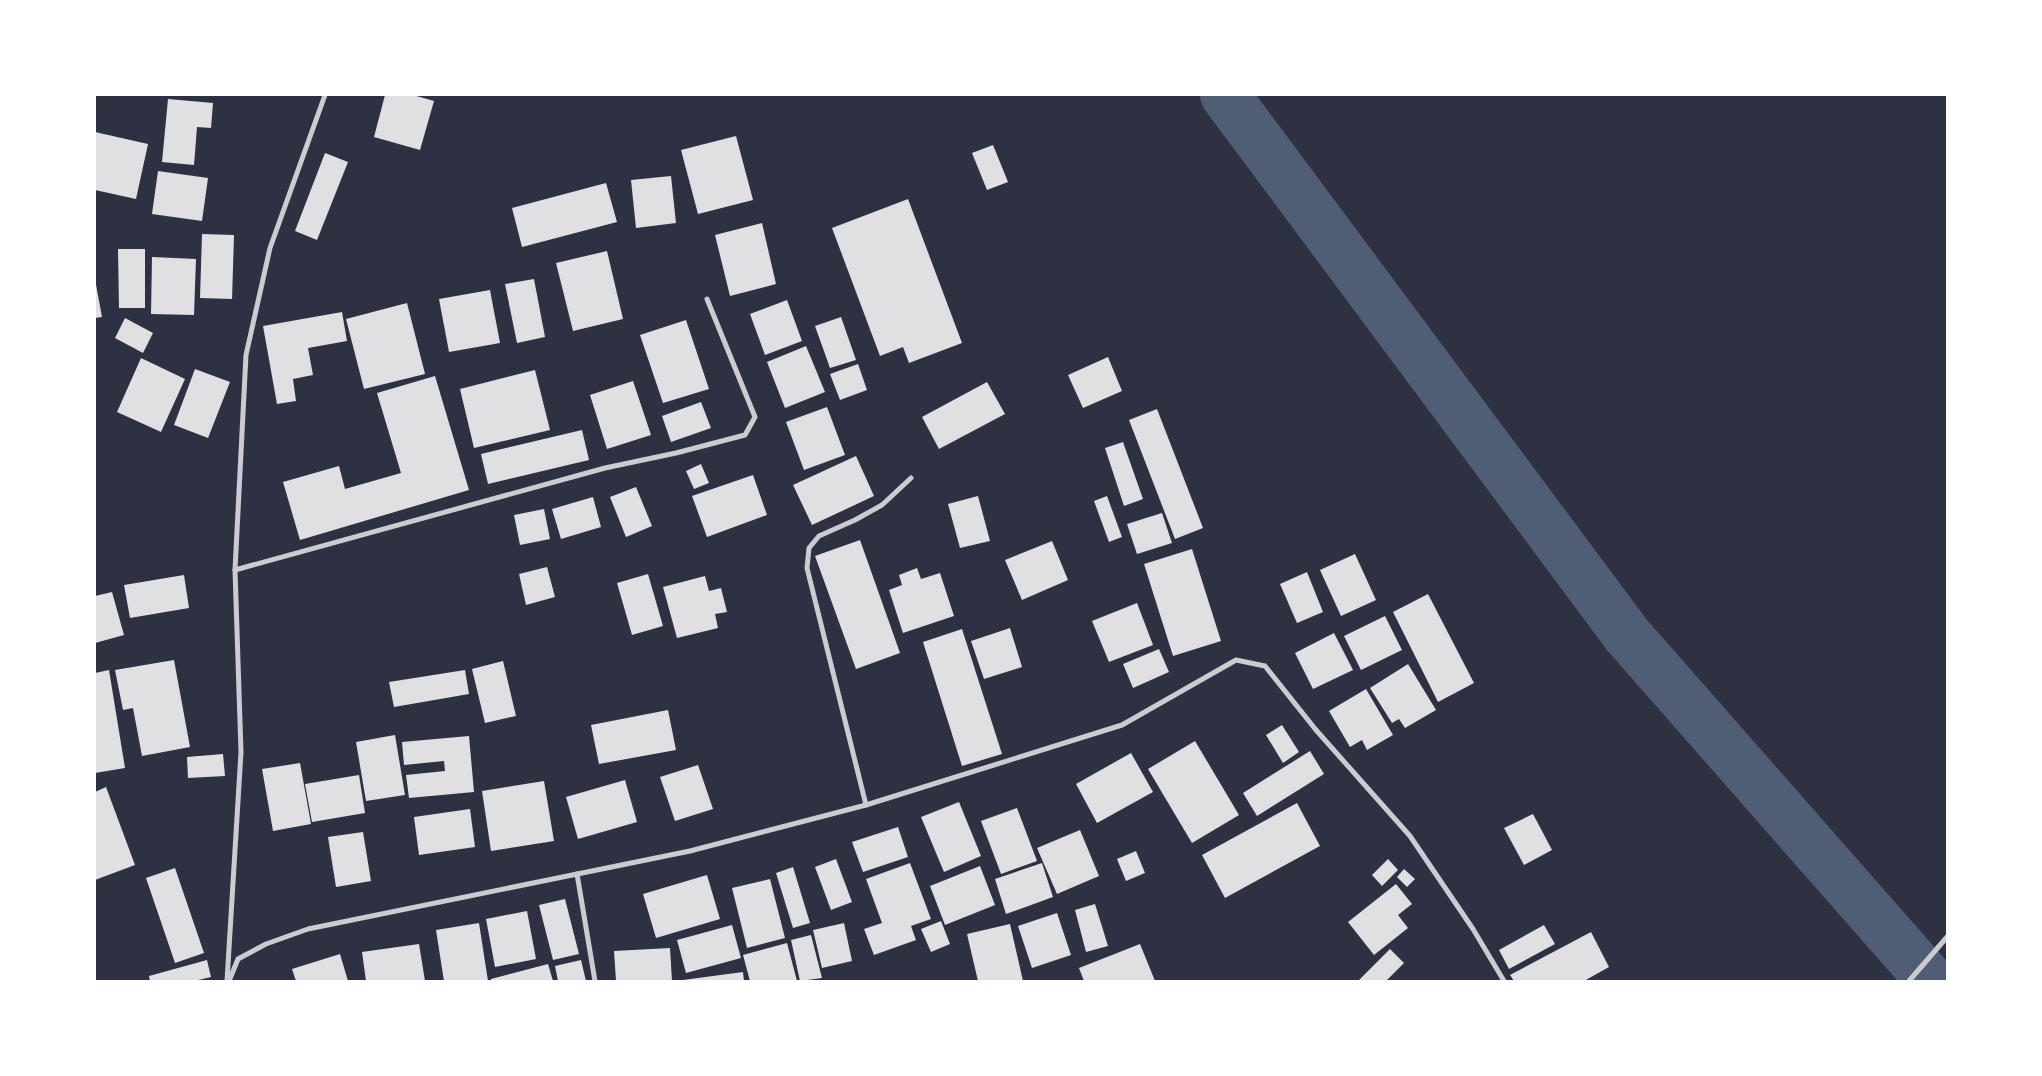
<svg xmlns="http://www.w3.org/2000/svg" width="2042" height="1076" font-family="Arial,sans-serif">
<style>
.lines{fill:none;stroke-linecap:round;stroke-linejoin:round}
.river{stroke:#4f5d75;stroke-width:50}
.building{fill:#e0e0e3}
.minor{stroke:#caccd0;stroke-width:5}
</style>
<rect width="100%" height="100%" fill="#2d3142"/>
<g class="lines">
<path class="river" d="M 1225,95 L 1627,635 L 1931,981"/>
</g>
<g class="building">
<path d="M 385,95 L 413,95 L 434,101 L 420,150 L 374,137 Z"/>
<path d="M 168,99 L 213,103 L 211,128 L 197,127 L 194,165 L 162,162 Z"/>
<path d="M 95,132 L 148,144 L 136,199 L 95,190 Z"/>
<path d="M 736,136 L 753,200 L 698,214 L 681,150 Z"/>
<path d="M 993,145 L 1008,182 L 987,190 L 972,153 Z"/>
<path d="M 325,153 L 348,162 L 317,240 L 295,231 Z"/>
<path d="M 158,171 L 208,178 L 202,221 L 152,214 Z"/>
<path d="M 671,176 L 676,223 L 636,228 L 631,180 Z"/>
<path d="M 606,183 L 617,222 L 522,247 L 512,208 Z"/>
<path d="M 908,199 L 962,343 L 909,363 L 903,347 L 880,356 L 832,228 Z"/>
<path d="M 762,223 L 776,284 L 730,296 L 715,235 Z"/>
<path d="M 202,234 L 234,235 L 232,299 L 200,298 Z"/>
<path d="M 118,249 L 145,249 L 145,308 L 119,308 Z"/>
<path d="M 607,251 L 623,319 L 573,331 L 556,263 Z"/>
<path d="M 152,257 L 196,259 L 194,315 L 151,314 Z"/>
<path d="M 95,279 L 102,317 L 95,318 Z"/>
<path d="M 534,279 L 545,337 L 517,343 L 505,284 Z"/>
<path d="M 490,290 L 500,343 L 449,352 L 439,299 Z"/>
<path d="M 787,300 L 802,341 L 765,355 L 750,314 Z"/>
<path d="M 407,303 L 425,374 L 364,389 L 346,319 Z"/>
<path d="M 342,312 L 347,341 L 308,348 L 313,375 L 293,379 L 296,401 L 277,404 L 263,326 Z"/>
<path d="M 841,317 L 856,360 L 830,368 L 815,326 Z"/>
<path d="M 125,318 L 153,333 L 143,353 L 115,338 Z"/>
<path d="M 686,320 L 709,389 L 663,403 L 640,335 Z"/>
<path d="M 806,346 L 825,392 L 785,408 L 767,362 Z"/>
<path d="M 1108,357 L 1122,391 L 1083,408 L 1068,375 Z"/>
<path d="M 141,358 L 185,379 L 161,432 L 117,412 Z"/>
<path d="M 858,364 L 867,390 L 840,400 L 830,374 Z"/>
<path d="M 195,369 L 230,382 L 208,438 L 174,425 Z"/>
<path d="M 535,370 L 550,430 L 474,448 L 460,389 Z"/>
<path d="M 435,376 L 469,490 L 300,540 L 283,482 L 339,466 L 345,489 L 401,473 L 377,393 Z"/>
<path d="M 633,381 L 651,435 L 607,449 L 590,395 Z"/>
<path d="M 987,382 L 1005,414 L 939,449 L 922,417 Z"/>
<path d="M 701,402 L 711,428 L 671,442 L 662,416 Z"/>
<path d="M 827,407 L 845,455 L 804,470 L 786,422 Z"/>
<path d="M 1157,409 L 1203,528 L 1175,539 L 1129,420 Z"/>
<path d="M 582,430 L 589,460 L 488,484 L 481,454 Z"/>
<path d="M 1123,442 L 1143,499 L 1124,506 L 1105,448 Z"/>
<path d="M 856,456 L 874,496 L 812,525 L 793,485 Z"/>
<path d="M 701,464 L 709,483 L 694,489 L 686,471 Z"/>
<path d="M 753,475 L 767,515 L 707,537 L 692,496 Z"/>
<path d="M 636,487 L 652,526 L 626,537 L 610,497 Z"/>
<path d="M 978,496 L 990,541 L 960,548 L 948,504 Z"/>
<path d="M 1107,496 L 1122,537 L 1109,542 L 1094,501 Z"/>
<path d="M 593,497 L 601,527 L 561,539 L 552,509 Z"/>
<path d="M 544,509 L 550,539 L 520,545 L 514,515 Z"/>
<path d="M 1162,513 L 1172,543 L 1137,554 L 1127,524 Z"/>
<path d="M 860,540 L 900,653 L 856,669 L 815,556 Z"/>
<path d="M 1052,541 L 1068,580 L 1022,600 L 1005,560 Z"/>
<path d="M 1192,549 L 1221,641 L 1173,656 L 1144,564 Z"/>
<path d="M 1355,554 L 1376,600 L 1341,616 L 1320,570 Z"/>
<path d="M 547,567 L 555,597 L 526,605 L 519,574 Z"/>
<path d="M 917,568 L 921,579 L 940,573 L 954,616 L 903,633 L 889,590 L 902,585 L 899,575 Z"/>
<path d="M 1307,572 L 1323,612 L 1297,623 L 1280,584 Z"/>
<path d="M 648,574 L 663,626 L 632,635 L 617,583 Z"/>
<path d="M 184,575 L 189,608 L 130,618 L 124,585 Z"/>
<path d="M 705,576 L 709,591 L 721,588 L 727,612 L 715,614 L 718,628 L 677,638 L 663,587 Z"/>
<path d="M 112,592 L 124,635 L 95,643 L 95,596 Z"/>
<path d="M 1428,594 L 1474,683 L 1438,702 L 1393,612 Z"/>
<path d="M 1137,603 L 1153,645 L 1109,662 L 1092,621 Z"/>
<path d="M 1385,616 L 1402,650 L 1361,670 L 1344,636 Z"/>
<path d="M 1010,628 L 1022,667 L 984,679 L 971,641 Z"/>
<path d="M 962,629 L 1002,754 L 962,766 L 923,642 Z"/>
<path d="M 1334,633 L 1353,670 L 1313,689 L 1295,653 Z"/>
<path d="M 1159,649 L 1169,672 L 1133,688 L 1123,664 Z"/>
<path d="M 174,660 L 190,747 L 142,756 L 133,708 L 123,710 L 115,670 Z"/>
<path d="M 503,661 L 516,716 L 485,723 L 472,669 Z"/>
<path d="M 1408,664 L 1436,710 L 1405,728 L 1399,719 L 1392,723 L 1370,688 Z"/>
<path d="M 109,670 L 125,768 L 95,773 L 95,673 Z"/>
<path d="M 465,670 L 469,694 L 394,707 L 389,682 Z"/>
<path d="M 1366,689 L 1393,735 L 1367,750 L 1362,740 L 1350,747 L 1329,711 Z"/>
<path d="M 668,710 L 676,750 L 599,764 L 591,725 Z"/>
<path d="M 1282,725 L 1299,752 L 1283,763 L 1266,735 Z"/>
<path d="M 395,735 L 405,795 L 366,801 L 356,742 Z"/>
<path d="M 469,736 L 474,792 L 409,798 L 406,775 L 445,771 L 444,761 L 404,765 L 402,742 Z"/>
<path d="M 1195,741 L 1239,815 L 1192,843 L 1148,769 Z"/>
<path d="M 1310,751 L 1324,774 L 1257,816 L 1243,793 Z"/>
<path d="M 1131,753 L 1153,792 L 1097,823 L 1076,784 Z"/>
<path d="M 223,754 L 225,776 L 188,778 L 187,757 Z"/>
<path d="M 300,763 L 311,824 L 273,831 L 262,769 Z"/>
<path d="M 698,765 L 713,809 L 675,821 L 660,777 Z"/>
<path d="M 359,775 L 365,813 L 312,822 L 305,784 Z"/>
<path d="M 625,780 L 637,822 L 578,839 L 566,797 Z"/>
<path d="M 544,781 L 554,841 L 491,851 L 482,791 Z"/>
<path d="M 106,787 L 135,865 L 95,880 L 95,792 Z"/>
<path d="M 959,802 L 981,856 L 944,872 L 921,817 Z"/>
<path d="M 1297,803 L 1320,846 L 1225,898 L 1202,855 Z"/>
<path d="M 1017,808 L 1037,861 L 1001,874 L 981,821 Z"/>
<path d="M 470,809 L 475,847 L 419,855 L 414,817 Z"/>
<path d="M 1533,814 L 1552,850 L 1524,865 L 1504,828 Z"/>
<path d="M 898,827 L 908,857 L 863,872 L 852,842 Z"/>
<path d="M 1080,830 L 1099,876 L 1057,894 L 1037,848 Z"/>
<path d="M 363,832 L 371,881 L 336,887 L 328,837 Z"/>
<path d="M 1136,851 L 1145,873 L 1126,881 L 1117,859 Z"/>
<path d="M 836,859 L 852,902 L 831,910 L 815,867 Z"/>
<path d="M 1388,859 L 1398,870 L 1382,886 L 1372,875 Z"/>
<path d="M 910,863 L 931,919 L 911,926 L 916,940 L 874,955 L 864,929 L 882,923 L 866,879 Z"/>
<path d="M 1042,863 L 1053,897 L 1006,914 L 995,879 Z"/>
<path d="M 980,866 L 995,905 L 945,925 L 930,886 Z"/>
<path d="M 793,867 L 810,923 L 793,928 L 776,873 Z"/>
<path d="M 175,868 L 204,953 L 175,963 L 146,878 Z"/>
<path d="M 1404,869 L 1415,879 L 1407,887 L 1397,877 Z"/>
<path d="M 707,875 L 720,919 L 656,938 L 643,894 Z"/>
<path d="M 770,879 L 785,938 L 747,948 L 732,888 Z"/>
<path d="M 1396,884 L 1412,904 L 1398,915 L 1408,928 L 1374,955 L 1348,922 Z"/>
<path d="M 565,899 L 579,954 L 553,960 L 539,905 Z"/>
<path d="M 1095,904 L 1108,946 L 1086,952 L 1075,910 Z"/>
<path d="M 527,911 L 536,959 L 495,967 L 486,919 Z"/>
<path d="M 1057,913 L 1071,955 L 1032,968 L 1018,926 Z"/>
<path d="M 941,921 L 950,944 L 931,952 L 921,929 Z"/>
<path d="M 479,923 L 488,981 L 444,981 L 436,930 Z"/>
<path d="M 844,923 L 852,961 L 822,968 L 813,930 Z"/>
<path d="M 1010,924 L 1023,981 L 978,981 L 967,934 Z"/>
<path d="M 732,925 L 741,958 L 686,973 L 677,940 Z"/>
<path d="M 1544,925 L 1555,944 L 1509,969 L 1499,950 Z"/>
<path d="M 1591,932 L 1609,967 L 1584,981 L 1514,981 L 1510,975 Z"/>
<path d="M 811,935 L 822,978 L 800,981 L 791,940 Z"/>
<path d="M 787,943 L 797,981 L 750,981 L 743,955 Z"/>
<path d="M 419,944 L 425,981 L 366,981 L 362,952 Z"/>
<path d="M 1140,944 L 1155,981 L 1084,981 L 1079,968 Z"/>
<path d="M 670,948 L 672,981 L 616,981 L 614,951 Z"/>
<path d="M 1390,949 L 1404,963 L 1386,981 L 1358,981 Z"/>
<path d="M 340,954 L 348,981 L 296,981 L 292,969 Z"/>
<path d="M 207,960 L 211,977 L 194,981 L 150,981 L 149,976 Z"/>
<path d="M 581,960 L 586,981 L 558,981 L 555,966 Z"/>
<path d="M 548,964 L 553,981 L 491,981 L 491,979 Z"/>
<path d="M 743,972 L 744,981 L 683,981 L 683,980 Z"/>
</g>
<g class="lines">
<g class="minor">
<path d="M 235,570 L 605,468 L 676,453 L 745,435 L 755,417 L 707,299"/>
<path d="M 866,805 L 807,568 L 809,548 L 819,536 L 855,520 L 882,505 L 911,478"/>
<path d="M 577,874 L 595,981"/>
<path d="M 227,981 L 241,752 L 235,570 L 246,355 L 270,248 L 325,95"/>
<path d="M 229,981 L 238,959 L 266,944 L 308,929 L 690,851 L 866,805 L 1122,725 L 1236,660 L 1265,666 L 1316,730 L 1410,836 L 1473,929 L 1504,981"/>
<path d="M 1909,981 L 1947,937"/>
</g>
</g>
<rect width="2042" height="1076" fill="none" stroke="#ffffff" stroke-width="192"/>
</svg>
